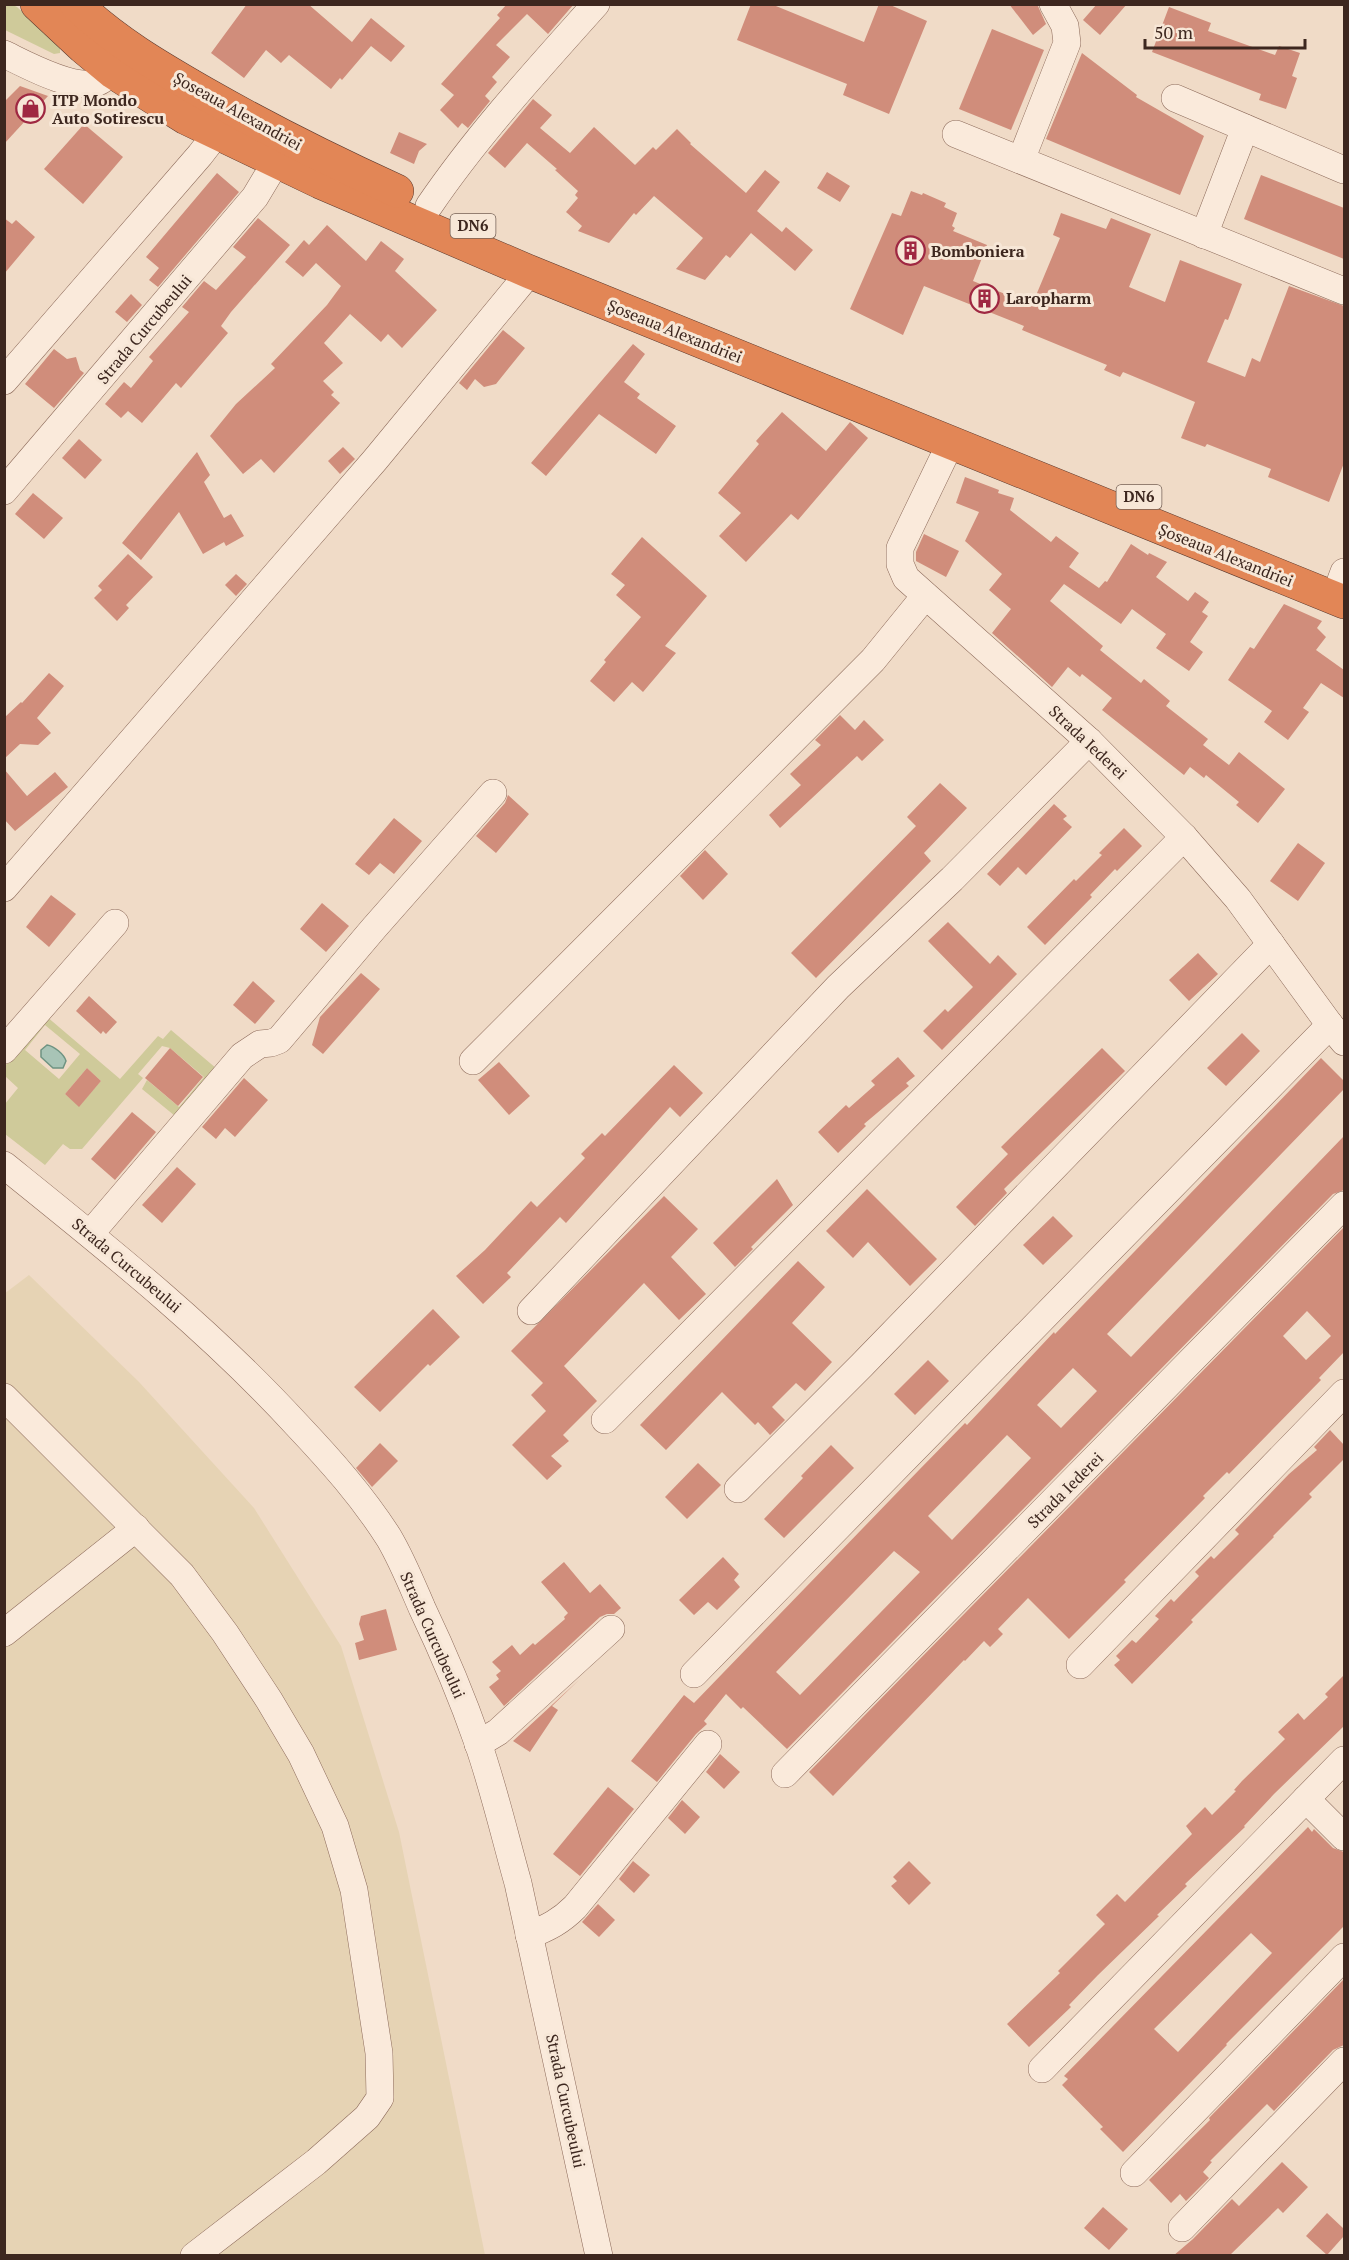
<svg xmlns="http://www.w3.org/2000/svg" width="1349" height="2260" font-family="'PT Serif',serif">
<style>
.farmland{fill:#e6d3b4}
.green{fill:#cfca9a;fill-rule:evenodd}
.water{fill:#a8c4b6;stroke:#6e9382;stroke-width:1.5}
.building{fill:#d08d7b;fill-rule:evenodd}
.lines{fill:none;stroke-linecap:round;stroke-linejoin:round}
.minor-casing{stroke:#8d6b5b;stroke-width:28}
.highway-casing{stroke:#5b3a2f;stroke-width:34}
.minor{stroke:#faeadb;stroke-width:27}
.highway{stroke:#e28656;stroke-width:33}
.labels{text-anchor:middle;stroke-width:6;stroke-linejoin:round;paint-order:stroke}
.shield{fill:#f7e7d7;stroke:#756156;stroke-width:1.5}
.shield-label{font-size:15px;font-weight:bold;fill:#3d271f}
.poi-label{font-size:16px;font-weight:bold;fill:#3d271f;stroke:#f7e7d7;text-anchor:start}
.street-label{font-size:16px;fill:#3d271f;stroke:#f7e7d7}
</style>
<rect width="100%" height="100%" fill="#f0dbc7"/>
<path class="farmland" d="M 29,1275 L 139,1382 L 254,1508 L 341,1646 L 399,1832 L 485,2255 L 5,2256 L 4,1294 Z"/>
<g class="green">
<path d="M 4,5 L 13,5 L 17,7 L 60,46 L 60,53 L 54,54 L 5,30 Z"/>
<path d="M 46,1016 L 120,1079 L 158,1036 L 163,1039 L 171,1030 L 217,1069 L 180,1120 L 142,1089 L 147,1080 L 179,1107 L 204,1077 L 170,1048 L 162,1046 L 138,1074 L 143,1078 L 82,1149 L 70,1149 L 63,1144 L 45,1165 L 5,1134 L 5,1104 L 18,1088 L 5,1076 L 5,1066 ZM 45,1025 L 80,1054 L 59,1079 L 25,1050 ZM 87,1068 L 101,1081 L 79,1106 L 65,1094 Z"/>
</g>
<path class="water" d="M 47,1045 C 54,1046 64,1054 66,1061 L 63,1068 L 53,1068 L 41,1057 L 41,1050 Z"/>
<g class="building">
<path d="M 247,4 L 308,4 L 352,42 L 371,18 L 405,46 L 391,62 L 371,46 L 342,80 L 340,78 L 331,89 L 289,55 L 281,63 L 266,50 L 244,78 L 211,53 Z"/>
<path d="M 507,4 L 574,4 L 548,34 L 527,14 L 496,45 L 510,57 L 492,77 L 497,82 L 485,96 L 490,101 L 468,128 L 462,123 L 458,128 L 440,110 L 454,95 L 441,84 L 500,18 L 497,15 Z"/>
<path d="M 751,4 L 771,4 L 864,42 L 879,4 L 888,4 L 927,21 L 889,114 L 843,95 L 847,84 L 737,40 Z"/>
<path d="M 1009,4 L 1037,4 L 1046,24 L 1033,35 Z"/>
<path d="M 1097,4 L 1127,4 L 1100,35 L 1083,20 Z"/>
<path d="M 1169,7 L 1211,23 L 1208,31 L 1275,55 L 1279,46 L 1300,53 L 1292,76 L 1297,78 L 1286,109 L 1259,100 L 1261,94 L 1152,52 Z"/>
<path d="M 992,29 L 1044,50 L 1011,130 L 959,109 Z"/>
<path d="M 1082,53 L 1137,95 L 1136,97 L 1204,136 L 1180,195 L 1046,139 Z"/>
<path d="M 20,86 L 48,96 L 4,144 L 4,102 Z"/>
<path d="M 533,99 L 552,115 L 540,128 L 570,153 L 594,127 L 635,165 L 653,147 L 656,150 L 677,129 L 691,143 L 690,144 L 746,193 L 765,170 L 780,182 L 757,211 L 782,232 L 786,227 L 813,250 L 795,271 L 751,233 L 730,258 L 726,255 L 705,280 L 676,269 L 703,238 L 654,196 L 636,215 L 634,213 L 609,243 L 578,231 L 582,226 L 566,212 L 578,198 L 575,195 L 578,191 L 555,170 L 557,169 L 527,143 L 505,168 L 488,153 Z"/>
<path d="M 84,124 L 123,157 L 83,204 L 44,169 Z"/>
<path d="M 399,132 L 427,144 L 419,151 L 414,164 L 390,153 Z"/>
<path d="M 827,172 L 850,186 L 840,202 L 817,188 Z"/>
<path d="M 217,173 L 239,192 L 158,287 L 149,280 L 159,268 L 146,257 Z"/>
<path d="M 1261,175 L 1344,208 L 1344,259 L 1244,219 Z"/>
<path d="M 911,191 L 922,195 L 923,193 L 946,203 L 944,207 L 957,213 L 952,226 L 955,228 L 953,231 L 987,245 L 973,281 L 1032,305 L 1060,238 L 1053,235 L 1061,213 L 1106,229 L 1111,218 L 1151,234 L 1129,287 L 1165,302 L 1180,260 L 1242,284 L 1228,320 L 1225,319 L 1207,362 L 1245,377 L 1252,358 L 1260,362 L 1289,286 L 1344,306 L 1344,463 L 1329,502 L 1268,477 L 1271,469 L 1207,444 L 1205,447 L 1181,438 L 1195,402 L 1123,372 L 1120,377 L 1104,370 L 1107,365 L 1022,330 L 1024,326 L 924,286 L 903,335 L 850,309 L 892,213 L 901,216 Z"/>
<path d="M 4,218 L 12,224 L 16,220 L 35,237 L 4,274 Z"/>
<path d="M 258,218 L 290,245 L 231,312 L 221,326 L 228,333 L 181,388 L 176,383 L 142,423 L 128,411 L 121,418 L 105,404 L 124,382 L 131,388 L 153,361 L 149,357 L 189,312 L 182,307 L 204,281 L 216,290 L 246,257 L 233,247 Z"/>
<path d="M 327,225 L 366,261 L 381,241 L 404,259 L 395,271 L 437,310 L 402,348 L 388,334 L 381,342 L 350,314 L 324,343 L 343,363 L 323,381 L 334,392 L 331,395 L 340,403 L 274,473 L 261,459 L 243,474 L 210,436 L 236,404 L 275,368 L 271,364 L 327,305 L 341,286 L 316,263 L 303,277 L 285,262 L 304,240 L 309,245 Z"/>
<path d="M 131,294 L 142,305 L 127,322 L 115,312 Z"/>
<path d="M 503,330 L 525,348 L 496,384 L 484,387 L 475,379 L 467,390 L 459,383 Z"/>
<path d="M 633,344 L 645,354 L 624,382 L 640,394 L 637,398 L 676,426 L 656,454 L 599,414 L 546,476 L 531,463 Z"/>
<path d="M 54,349 L 67,359 L 76,357 L 80,370 L 84,373 L 54,408 L 25,384 Z"/>
<path d="M 782,412 L 826,451 L 850,422 L 868,438 L 798,520 L 791,514 L 746,562 L 719,536 L 741,513 L 718,493 L 759,444 L 756,441 Z"/>
<path d="M 79,439 L 102,460 L 85,479 L 62,458 Z"/>
<path d="M 343,447 L 355,459 L 340,474 L 328,461 Z"/>
<path d="M 197,452 L 210,475 L 204,482 L 224,518 L 231,514 L 244,536 L 226,546 L 224,542 L 203,554 L 179,512 L 141,560 L 122,543 Z"/>
<path d="M 965,477 L 999,490 L 998,493 L 1014,498 L 1010,510 L 1051,542 L 1056,536 L 1079,553 L 1069,567 L 1099,588 L 1105,581 L 1107,582 L 1131,544 L 1148,555 L 1149,553 L 1167,562 L 1156,577 L 1188,601 L 1195,592 L 1209,602 L 1202,612 L 1208,616 L 1190,642 L 1203,652 L 1189,671 L 1156,648 L 1166,634 L 1132,609 L 1121,624 L 1064,584 L 1050,601 L 1103,646 L 1100,650 L 1141,683 L 1144,679 L 1170,701 L 1166,706 L 1208,739 L 1203,745 L 1229,765 L 1239,752 L 1285,789 L 1258,823 L 1236,805 L 1239,802 L 1206,775 L 1204,778 L 1190,767 L 1184,775 L 1102,710 L 1112,698 L 1082,674 L 1080,677 L 1068,667 L 1052,687 L 992,633 L 1011,609 L 989,590 L 1002,574 L 965,541 L 979,512 L 956,503 Z"/>
<path d="M 33,493 L 63,518 L 44,539 L 15,514 Z"/>
<path d="M 924,534 L 959,551 L 946,577 L 916,561 L 916,552 Z"/>
<path d="M 642,537 L 707,596 L 665,646 L 676,653 L 643,692 L 632,682 L 614,702 L 590,681 L 606,662 L 604,660 L 641,617 L 616,595 L 625,585 L 611,574 Z"/>
<path d="M 128,554 L 153,577 L 126,605 L 129,608 L 117,621 L 94,598 L 102,590 L 98,586 Z"/>
<path d="M 236,574 L 247,584 L 236,596 L 225,585 Z"/>
<path d="M 1284,604 L 1322,621 L 1317,628 L 1326,637 L 1316,650 L 1344,670 L 1344,698 L 1321,683 L 1303,708 L 1309,712 L 1288,740 L 1264,722 L 1272,711 L 1228,680 L 1250,647 L 1254,649 Z"/>
<path d="M 49,673 L 64,686 L 37,718 L 51,733 L 38,745 L 20,744 L 4,759 L 4,718 L 21,702 L 22,703 Z"/>
<path d="M 840,715 L 855,730 L 864,720 L 884,740 L 862,761 L 857,756 L 780,828 L 769,815 L 801,785 L 790,774 L 821,745 L 815,740 Z"/>
<path d="M 4,769 L 27,796 L 55,772 L 68,787 L 15,831 L 4,819 Z"/>
<path d="M 940,783 L 967,808 L 924,853 L 931,861 L 816,978 L 791,953 L 916,826 L 907,817 Z"/>
<path d="M 508,795 L 529,814 L 496,853 L 476,836 L 505,803 Z"/>
<path d="M 1054,804 L 1067,816 L 1063,819 L 1072,827 L 1026,875 L 1018,867 L 1000,886 L 987,874 Z"/>
<path d="M 394,818 L 422,841 L 394,874 L 380,863 L 369,875 L 355,864 Z"/>
<path d="M 1124,828 L 1142,846 L 1117,871 L 1115,869 L 1090,895 L 1092,897 L 1045,945 L 1027,927 L 1074,879 L 1076,881 L 1102,855 L 1099,853 Z"/>
<path d="M 1298,843 L 1325,863 L 1298,901 L 1270,881 Z"/>
<path d="M 705,850 L 728,874 L 703,900 L 680,876 Z"/>
<path d="M 51,895 L 76,914 L 49,947 L 26,927 Z"/>
<path d="M 322,903 L 349,926 L 326,952 L 300,929 Z"/>
<path d="M 948,922 L 990,964 L 998,955 L 1017,974 L 942,1050 L 923,1031 L 945,1009 L 948,1012 L 973,987 L 928,941 Z"/>
<path d="M 1198,953 L 1218,974 L 1189,1001 L 1169,980 Z"/>
<path d="M 361,973 L 380,989 L 323,1054 L 312,1045 L 320,1017 Z"/>
<path d="M 253,981 L 275,1001 L 255,1024 L 233,1005 Z"/>
<path d="M 89,996 L 117,1022 L 106,1034 L 103,1031 L 101,1034 L 76,1011 Z"/>
<path d="M 1242,1033 L 1260,1051 L 1226,1086 L 1207,1068 Z"/>
<path d="M 170,1048 L 203,1077 L 178,1106 L 145,1078 Z"/>
<path d="M 1102,1048 L 1125,1071 L 1004,1189 L 1007,1193 L 975,1226 L 956,1207 L 1008,1154 L 1001,1147 Z"/>
<path d="M 898,1057 L 915,1076 L 906,1083 L 909,1086 L 864,1124 L 866,1126 L 838,1153 L 818,1132 L 846,1105 L 849,1108 L 875,1085 L 871,1081 Z"/>
<path d="M 1321,1058 L 1344,1081 L 1344,1089 L 1107,1334 L 1131,1357 L 1344,1136 L 1344,1190 L 1333,1194 L 787,1749 L 743,1707 L 741,1709 L 726,1694 L 704,1721 L 707,1724 L 696,1734 L 657,1782 L 631,1761 L 684,1695 L 694,1703 L 919,1470 L 965,1423 L 967,1425 L 1054,1332 L 1055,1334 ZM 1073,1368 L 1097,1391 L 1061,1428 L 1037,1405 ZM 1007,1435 L 1031,1458 L 952,1540 L 928,1516 ZM 894,1551 L 920,1572 L 800,1695 L 776,1672 Z"/>
<path d="M 499,1062 L 530,1096 L 509,1115 L 478,1080 Z"/>
<path d="M 674,1065 L 703,1093 L 680,1117 L 670,1107 L 566,1223 L 560,1217 L 507,1273 L 511,1277 L 483,1304 L 456,1276 L 485,1250 L 531,1201 L 537,1207 L 585,1158 L 581,1154 L 602,1133 L 605,1136 Z"/>
<path d="M 87,1068 L 101,1081 L 79,1107 L 65,1094 Z"/>
<path d="M 244,1078 L 268,1100 L 235,1137 L 225,1128 L 216,1139 L 202,1127 Z"/>
<path d="M 132,1112 L 156,1132 L 115,1180 L 91,1159 Z"/>
<path d="M 177,1167 L 196,1184 L 162,1223 L 142,1205 Z"/>
<path d="M 777,1179 L 793,1205 L 751,1247 L 753,1249 L 735,1267 L 713,1243 Z"/>
<path d="M 867,1189 L 937,1259 L 910,1286 L 868,1242 L 853,1258 L 826,1231 Z"/>
<path d="M 664,1196 L 698,1229 L 671,1257 L 706,1294 L 679,1320 L 644,1283 L 564,1366 L 597,1401 L 563,1435 L 569,1441 L 551,1456 L 562,1466 L 547,1480 L 512,1445 L 546,1411 L 531,1395 L 543,1383 L 511,1351 Z"/>
<path d="M 1053,1216 L 1073,1236 L 1043,1265 L 1023,1245 Z"/>
<path d="M 1344,1227 L 1344,1352 L 1319,1378 L 1321,1380 L 1229,1474 L 1227,1472 L 1203,1496 L 1205,1498 L 1124,1580 L 1126,1582 L 1069,1639 L 1028,1598 L 998,1629 L 1003,1634 L 990,1647 L 984,1641 L 965,1661 L 964,1660 L 833,1796 L 809,1772 ZM 1307,1311 L 1331,1336 L 1306,1360 L 1283,1336 Z"/>
<path d="M 798,1261 L 825,1287 L 792,1323 L 832,1362 L 805,1391 L 796,1383 L 772,1407 L 785,1420 L 770,1435 L 758,1422 L 755,1425 L 722,1392 L 666,1450 L 640,1425 Z"/>
<path d="M 433,1309 L 460,1337 L 430,1366 L 428,1364 L 380,1412 L 354,1387 Z"/>
<path d="M 928,1360 L 949,1381 L 915,1415 L 894,1394 Z"/>
<path d="M 1330,1430 L 1344,1445 L 1344,1459 L 1309,1494 L 1312,1497 L 1273,1536 L 1274,1537 L 1191,1620 L 1193,1622 L 1132,1684 L 1114,1665 L 1120,1660 L 1116,1656 L 1132,1640 L 1136,1643 L 1159,1619 L 1155,1616 L 1171,1599 L 1174,1602 L 1199,1576 L 1195,1572 L 1211,1556 L 1214,1559 L 1239,1534 L 1235,1530 L 1289,1474 L 1317,1450 L 1314,1447 Z"/>
<path d="M 380,1443 L 398,1461 L 372,1487 L 356,1468 Z"/>
<path d="M 831,1445 L 854,1468 L 784,1538 L 764,1519 L 803,1478 L 801,1476 Z"/>
<path d="M 698,1463 L 721,1485 L 687,1519 L 665,1497 Z"/>
<path d="M 723,1557 L 739,1574 L 734,1580 L 740,1587 L 717,1610 L 708,1602 L 694,1615 L 679,1600 Z"/>
<path d="M 564,1562 L 590,1593 L 600,1584 L 621,1608 L 614,1614 L 607,1614 L 600,1617 L 504,1706 L 489,1687 L 499,1679 L 496,1675 L 501,1671 L 492,1662 L 512,1645 L 520,1655 L 533,1643 L 535,1645 L 565,1619 L 564,1617 L 568,1613 L 541,1582 Z"/>
<path d="M 386,1609 L 397,1650 L 359,1660 L 355,1643 L 364,1640 L 359,1624 L 361,1616 Z"/>
<path d="M 1344,1675 L 1344,1726 L 1274,1794 L 1244,1826 L 1245,1827 L 1185,1884 L 1187,1886 L 1157,1915 L 1159,1916 L 1098,1975 L 1069,2005 L 1071,2007 L 1029,2047 L 1007,2024 L 1060,1973 L 1058,1971 L 1105,1924 L 1096,1915 L 1117,1894 L 1125,1902 L 1192,1834 L 1186,1826 L 1205,1807 L 1212,1815 L 1236,1791 L 1234,1790 L 1242,1781 L 1285,1739 L 1278,1732 L 1298,1713 L 1304,1720 L 1328,1697 L 1325,1694 Z"/>
<path d="M 580,1679 L 552,1706 L 558,1710 L 530,1752 L 513,1741 Z"/>
<path d="M 720,1754 L 740,1772 L 724,1789 L 706,1772 Z"/>
<path d="M 608,1787 L 634,1809 L 580,1876 L 553,1854 Z"/>
<path d="M 682,1800 L 700,1817 L 685,1834 L 668,1818 Z"/>
<path d="M 1308,1827 L 1312,1832 L 1314,1829 L 1333,1848 L 1344,1852 L 1344,1926 L 1226,2044 L 1227,2045 L 1123,2152 L 1100,2129 L 1103,2127 L 1062,2085 L 1068,2079 L 1064,2076 ZM 1251,1933 L 1272,1953 L 1178,2052 L 1154,2029 Z"/>
<path d="M 633,1861 L 650,1875 L 634,1893 L 619,1879 Z"/>
<path d="M 909,1861 L 931,1883 L 909,1905 L 891,1886 L 897,1881 L 893,1877 Z"/>
<path d="M 598,1904 L 615,1920 L 599,1937 L 582,1922 Z"/>
<path d="M 1344,1979 L 1344,2045 L 1333,2050 L 1274,2111 L 1267,2104 L 1210,2161 L 1212,2162 L 1203,2172 L 1209,2178 L 1186,2201 L 1180,2194 L 1171,2203 L 1149,2180 L 1210,2120 L 1209,2118 Z"/>
<path d="M 1282,2162 L 1308,2187 L 1283,2213 L 1278,2208 L 1229,2256 L 1173,2256 L 1193,2239 L 1232,2199 L 1239,2206 Z"/>
<path d="M 1103,2207 L 1128,2229 L 1109,2250 L 1084,2228 Z"/>
<path d="M 1327,2213 L 1344,2229 L 1344,2236 L 1327,2255 L 1306,2236 Z"/>
</g>
<g class="lines">
<defs>
<g id="minor">
<path d="M 4,54 C 25,64 75,92 98,82 C 103,80 108,75 113,72"/>
<path d="M 1175,98 L 1344,170"/>
<path d="M 956,134 L 1344,291"/>
<path d="M 1021,160 L 1067,43 L 1065,26 L 1053,4"/>
<path d="M 429,206 C 478,134 538,69 596,4"/>
<path d="M 1204,235 L 1245,128"/>
<path d="M 4,381 L 200,155 L 217,133"/>
<path d="M 951,442 L 900,548 L 900,564 L 906,578 L 1089,741 L 1184,837 L 1238,899 L 1330,1025 L 1344,1042"/>
<path d="M 4,491 L 255,197 L 276,162"/>
<path d="M 1341,580 L 1344,572"/>
<path d="M 4,888 L 375,460 L 530,272"/>
<path d="M 4,1050 L 115,923"/>
<path d="M 473,1061 L 873,660 L 925,596"/>
<path d="M 4,1165 C 107,1248 208,1328 297,1425 C 331,1461 363,1497 389,1538 C 402,1560 412,1585 422,1608 C 443,1652 462,1697 478,1743 C 494,1789 505,1837 518,1883 L 599,2256"/>
<path d="M 90,1234 L 242,1056 L 260,1044 L 271,1043 L 279,1040 L 374,928 L 493,793"/>
<path d="M 531,1311 L 838,987 L 952,879 L 1089,741"/>
<path d="M 4,1397 L 182,1575 L 225,1633 L 269,1700 L 301,1754 L 335,1826 L 354,1890 L 379,2053 L 380,2098 L 367,2117 L 316,2162 L 194,2256"/>
<path d="M 605,1420 L 1184,837"/>
<path d="M 738,1489 L 862,1365 L 1271,944"/>
<path d="M 4,1633 L 136,1528"/>
<path d="M 1080,1665 L 1344,1393"/>
<path d="M 694,1674 L 1330,1025"/>
<path d="M 478,1744 L 498,1732 L 611,1629"/>
<path d="M 785,1774 L 1344,1205"/>
<path d="M 1306,1799 L 1344,1837"/>
<path d="M 529,1935 C 548,1928 561,1921 575,1907 L 708,1744"/>
<path d="M 1042,2069 L 1344,1760"/>
<path d="M 1134,2173 L 1344,1957"/>
<path d="M 1182,2228 L 1344,2061"/>
</g>
<g id="highway">
<path d="M 37,4 L 83,47 L 113,72 L 154,98 L 186,118 L 320,182 L 530,272 L 1344,602"/>
<path d="M 76,4 C 114,41 159,67 204,93 C 267,129 331,161 397,191"/>
</g>
</defs>
<use href="#minor" class="minor-casing"/>
<use href="#highway" class="highway-casing"/>
<use href="#minor" class="minor"/>
<use href="#highway" class="highway"/>
</g>
<defs>
<symbol id="shop-ring" viewBox="-11 -11 22 22"><circle r="9.5" fill="#f7e7d7" stroke="#9f2842" stroke-width="1.5"/><path d="M-5-2.5h2.3a2.7 3.5 0 0 1 5.4 0H5L5.5 6h-11ZM-1.5-2.5h3a1.5 2.3 0 0 0-3 0Z" fill="#9f2842"/></symbol>
<symbol id="building-ring" viewBox="-11 -11 22 22"><circle r="9.5" fill="#f7e7d7" stroke="#9f2842" stroke-width="1.5"/><path d="M-4-6H4V6H1V3H-1V6H-4ZM-2.5-4.3h1.7v1.8h-1.7ZM.8-4.3h1.7v1.8H.8ZM-2.5-1h1.7V.8h-1.7ZM.8-1h1.7V.8H.8Z" fill="#9f2842"/></symbol>
</defs>
<g fill-rule="evenodd">
<use href="#shop-ring" x="14" y="92" width="33" height="33"/>
<use href="#building-ring" x="894" y="234" width="33" height="33"/>
<use href="#building-ring" x="968" y="282" width="33" height="33"/>
</g>
<g class="labels">
<g class="shield">
<rect x="450.5" y="214" width="45" height="24" rx="4.5"/>
<rect x="1116.5" y="485" width="45" height="24" rx="4.5"/>
</g>
<g class="shield-label">
<text x="473" y="231">DN6</text>
<text x="1139" y="502">DN6</text>
</g>
<g class="poi-label">
<text x="52" y="106">ITP Mondo<tspan x="52" dy="18">Auto Sotirescu</tspan></text>
<text x="931" y="257">Bomboniera</text>
<text x="1006" y="304">Laropharm</text>
</g>
<g class="street-label">
<text transform="translate(238 111) rotate(29)" y="6">Șoseaua Alexandriei</text>
<text transform="translate(144 329) rotate(-50)" y="6">Strada Curcubeului</text>
<text transform="translate(675 331) rotate(22)" y="6">Șoseaua Alexandriei</text>
<text transform="translate(1226 555) rotate(22)" y="6">Șoseaua Alexandriei</text>
<text transform="translate(1088 742) rotate(43)" y="6">Strada Iederei</text>
<text transform="translate(127 1265) rotate(40)" y="6">Strada Curcubeului</text>
<text transform="translate(1065 1490) rotate(-45)" y="6">Strada Iederei</text>
<text transform="translate(433 1635) rotate(66)" y="6">Strada Curcubeului</text>
<text transform="translate(566 2101) rotate(78)" y="6">Strada Curcubeului</text>
</g>
</g>
<rect width="1349" height="2260" fill="none" stroke="#3d271f" stroke-width="12"/>
<path d="M1145 39v9h160v-9" fill="none" stroke="#3d271f" stroke-width="3"/>
<text x="1154" y="39" font-size="18" fill="#3d271f" stroke="#f7e7d7" stroke-width="4.5" paint-order="stroke">50 m</text>
</svg>
